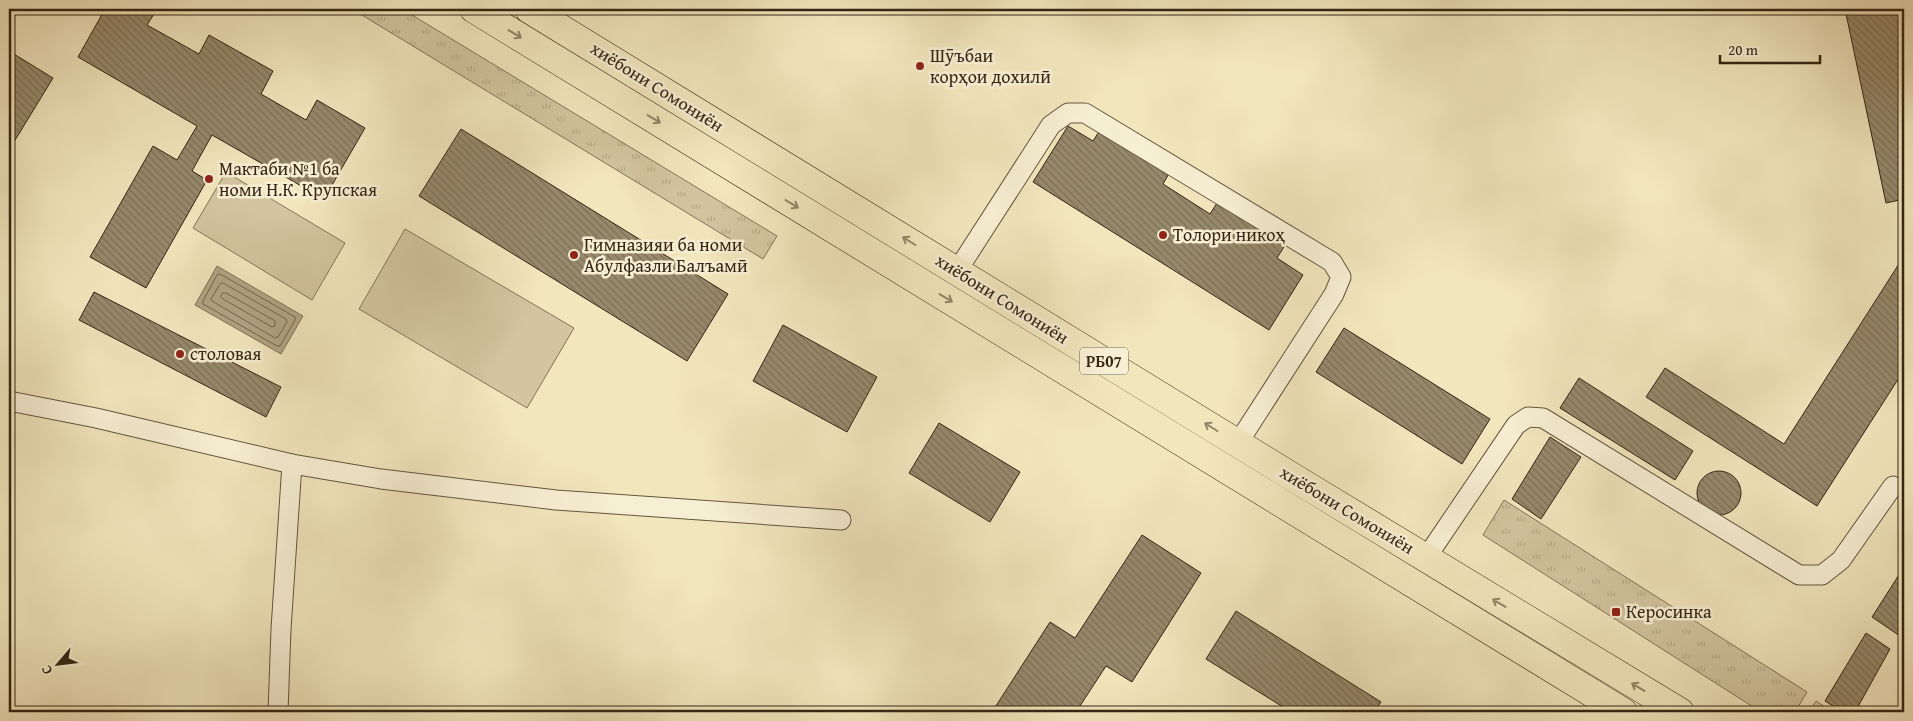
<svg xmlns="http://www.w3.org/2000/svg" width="1913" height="721" font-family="'Gentium Book Plus',serif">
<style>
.grass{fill:url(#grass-tufts);stroke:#83755a}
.garden{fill:#d2c5a0;stroke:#83755a}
.water{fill:#b1a484;stroke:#7f7157}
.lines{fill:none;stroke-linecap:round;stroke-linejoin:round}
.shore{stroke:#72644c;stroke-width:1}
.building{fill:url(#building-back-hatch);stroke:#342514}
.service-casing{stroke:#64553e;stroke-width:21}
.trunk-casing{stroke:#342514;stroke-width:29}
.service{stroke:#f7efd4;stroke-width:19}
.trunk{stroke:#f2e6bd;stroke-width:28}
.oneway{stroke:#938668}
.poi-dot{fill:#8f2418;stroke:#f7efd4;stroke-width:2}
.labels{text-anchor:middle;stroke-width:5;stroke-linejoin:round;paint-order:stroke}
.shield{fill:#f7efd4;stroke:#6e624e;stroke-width:1}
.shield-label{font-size:16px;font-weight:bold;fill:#342514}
.poi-label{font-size:18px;fill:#342514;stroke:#f7efd4;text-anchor:start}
.street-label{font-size:18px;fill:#342514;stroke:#f7efd4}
</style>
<defs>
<pattern id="grass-tufts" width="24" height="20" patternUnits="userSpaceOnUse" patternTransform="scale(1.25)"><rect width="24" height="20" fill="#d2c5a0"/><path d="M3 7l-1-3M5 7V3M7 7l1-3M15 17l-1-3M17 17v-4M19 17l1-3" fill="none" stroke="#b5a989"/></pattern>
<pattern id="building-back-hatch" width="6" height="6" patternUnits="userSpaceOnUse" patternTransform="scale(1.25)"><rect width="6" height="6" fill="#97896c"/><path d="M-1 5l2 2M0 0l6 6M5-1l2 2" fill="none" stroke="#7c7058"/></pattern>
</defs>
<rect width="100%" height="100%" fill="#f2e6bd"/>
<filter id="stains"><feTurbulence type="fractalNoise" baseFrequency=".004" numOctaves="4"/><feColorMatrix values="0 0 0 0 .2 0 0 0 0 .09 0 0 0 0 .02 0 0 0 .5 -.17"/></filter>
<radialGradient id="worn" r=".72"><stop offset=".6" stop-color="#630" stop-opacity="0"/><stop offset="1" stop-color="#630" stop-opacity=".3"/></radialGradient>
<g class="grass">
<path d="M 352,9 L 402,9 L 777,236 L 763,259 Z"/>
<path d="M 1504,500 L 1807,692 L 1795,712 L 1761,712 L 1483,535 Z"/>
<path d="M 1816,701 L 1833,712 L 1809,712 Z"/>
</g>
<g class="garden">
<path d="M 226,172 L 345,243 L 312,300 L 193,228 Z"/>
<path d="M 405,229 L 574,328 L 527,408 L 359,309 Z"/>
</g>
<path class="water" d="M 217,266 L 303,316 L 281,354 L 195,305 Z"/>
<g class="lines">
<g class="shore">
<path d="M 220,274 L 295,317 L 295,320 L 280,346 L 277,346 L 203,304 L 203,301 L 217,275 Z"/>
<path d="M 223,283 L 286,319 L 287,322 L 278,337 L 275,338 L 212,301 L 211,299 L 220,284 Z"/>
<path d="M 223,293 L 226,293 L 275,321 L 275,326 L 272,327 L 223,299 L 221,297 Z"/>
</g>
</g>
<g class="building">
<path d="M 105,9 L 157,9 L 147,25 L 199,54 L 209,35 L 273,71 L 261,94 L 306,120 L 317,100 L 365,128 L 324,199 L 212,135 L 192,171 L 207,180 L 146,288 L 90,257 L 153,146 L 177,160 L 197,126 L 78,57 Z"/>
<path d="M 1845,9 L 1904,9 L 1904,199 L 1886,203 Z"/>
<path d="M 9,51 L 53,78 L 9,150 Z"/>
<path d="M 1068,126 L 1093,141 L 1102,127 L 1171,170 L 1163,184 L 1210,214 L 1219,200 L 1287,242 L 1277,258 L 1303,275 L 1269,330 L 1033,182 Z"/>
<path d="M 461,129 L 728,294 L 687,361 L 419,196 Z"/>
<path d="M 1904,256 L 1904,370 L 1817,506 L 1646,397 L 1665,368 L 1784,444 Z"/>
<path d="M 94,292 L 281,387 L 266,417 L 79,320 Z"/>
<path d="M 783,325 L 877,377 L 847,432 L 753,381 Z"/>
<path d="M 1344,328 L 1490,419 L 1462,464 L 1316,372 Z"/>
<path d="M 1579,378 L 1693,451 L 1675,480 L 1560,408 Z"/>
<path d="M 939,423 L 1020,472 L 990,522 L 909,473 Z"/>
<path d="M 1550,437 L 1581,457 L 1541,519 L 1512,499 Z"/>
<circle cx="1719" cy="493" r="22"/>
<path d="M 1142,535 L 1201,573 L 1132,682 L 1106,666 L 1076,712 L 992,712 L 1050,622 L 1075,638 Z"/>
<path d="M 1904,567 L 1904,628 L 1900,636 L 1872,617 Z"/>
<path d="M 1236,611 L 1381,702 L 1374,712 L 1291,712 L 1206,659 Z"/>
<path d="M 1866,633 L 1890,649 L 1855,712 L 1843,712 L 1825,701 Z"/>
</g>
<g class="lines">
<defs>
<g id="service">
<path d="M 957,271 L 1051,125 L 1068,113 L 1085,113 L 1332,262 L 1341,277 L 1334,294 L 1238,443"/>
<path d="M 9,401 L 96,418 L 292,464 L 381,479 L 556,500 L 841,520"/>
<path d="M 1426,558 L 1516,425 L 1528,417 L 1543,418 L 1799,575 L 1822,575 L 1841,560 L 1893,486"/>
<path d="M 278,712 L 281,629 L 292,464"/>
</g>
<g id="trunk">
<path d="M 474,9 L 1623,712"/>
<path d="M 529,9 L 1299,481 L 1680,712"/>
</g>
</defs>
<use href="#service" class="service-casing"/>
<use href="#trunk" class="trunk-casing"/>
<use href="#service" class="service"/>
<use href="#trunk" class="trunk"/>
</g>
<defs><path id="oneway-shaft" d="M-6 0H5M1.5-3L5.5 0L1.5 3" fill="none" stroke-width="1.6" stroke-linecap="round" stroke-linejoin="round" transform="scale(1.25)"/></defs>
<g class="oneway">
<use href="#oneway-shaft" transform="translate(515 34) rotate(31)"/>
<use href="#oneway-shaft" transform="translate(654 119) rotate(31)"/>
<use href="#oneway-shaft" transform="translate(792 204) rotate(31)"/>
<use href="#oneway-shaft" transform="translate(909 241) rotate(-148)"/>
<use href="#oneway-shaft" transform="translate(946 298) rotate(31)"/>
<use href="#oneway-shaft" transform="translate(1211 427) rotate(-148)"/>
<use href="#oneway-shaft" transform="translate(1499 603) rotate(-149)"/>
<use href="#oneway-shaft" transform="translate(1638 687) rotate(-149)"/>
</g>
<g class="poi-dot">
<circle cx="920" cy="66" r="5"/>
<circle cx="209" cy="179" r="5"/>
<circle cx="1163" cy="235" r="5"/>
<circle cx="574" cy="255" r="5"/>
<circle cx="180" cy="354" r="5"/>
<rect x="1611" y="607" width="10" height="10" rx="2.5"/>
</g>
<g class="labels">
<rect class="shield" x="1080" y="347.5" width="48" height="27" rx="4"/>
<g class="shield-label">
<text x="1104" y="367">РБ07</text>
</g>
<g class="poi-label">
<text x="930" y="62">Шӯъбаи<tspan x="930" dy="21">корҳои дохилӣ</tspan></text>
<text x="219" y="175">Мактаби №1 ба<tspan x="219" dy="21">номи Н.К. Крупская</tspan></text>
<text x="1173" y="241">Толори никоҳ</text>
<text x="584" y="251">Гимназияи ба номи<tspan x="584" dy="21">Абулфазли Балъамӣ</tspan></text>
<text x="190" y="360">столовая</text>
<text x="1626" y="618">Керосинка</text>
</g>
<g class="street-label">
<text transform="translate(657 87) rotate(32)" y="6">хиёбони Сомониён</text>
<text transform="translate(1002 299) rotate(32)" y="6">хиёбони Сомониён</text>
<text transform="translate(1347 510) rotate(31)" y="6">хиёбони Сомониён</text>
</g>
</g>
<rect width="1913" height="721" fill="none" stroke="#f2e6bd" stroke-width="30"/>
<rect x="10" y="10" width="1893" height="701" fill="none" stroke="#342514" stroke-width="2.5"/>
<rect x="15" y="15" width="1883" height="691" fill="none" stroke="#342514"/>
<g transform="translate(58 664) rotate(242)" stroke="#f7efd4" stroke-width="4" paint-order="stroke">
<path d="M0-4L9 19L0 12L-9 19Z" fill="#342514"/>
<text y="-8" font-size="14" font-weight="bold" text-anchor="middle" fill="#342514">С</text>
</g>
<path d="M1720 55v8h100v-8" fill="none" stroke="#342514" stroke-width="2.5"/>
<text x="1728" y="55" font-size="15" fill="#342514" stroke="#f7efd4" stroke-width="4" paint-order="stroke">20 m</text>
<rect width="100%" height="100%" filter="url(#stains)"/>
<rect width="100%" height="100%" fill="url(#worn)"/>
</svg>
